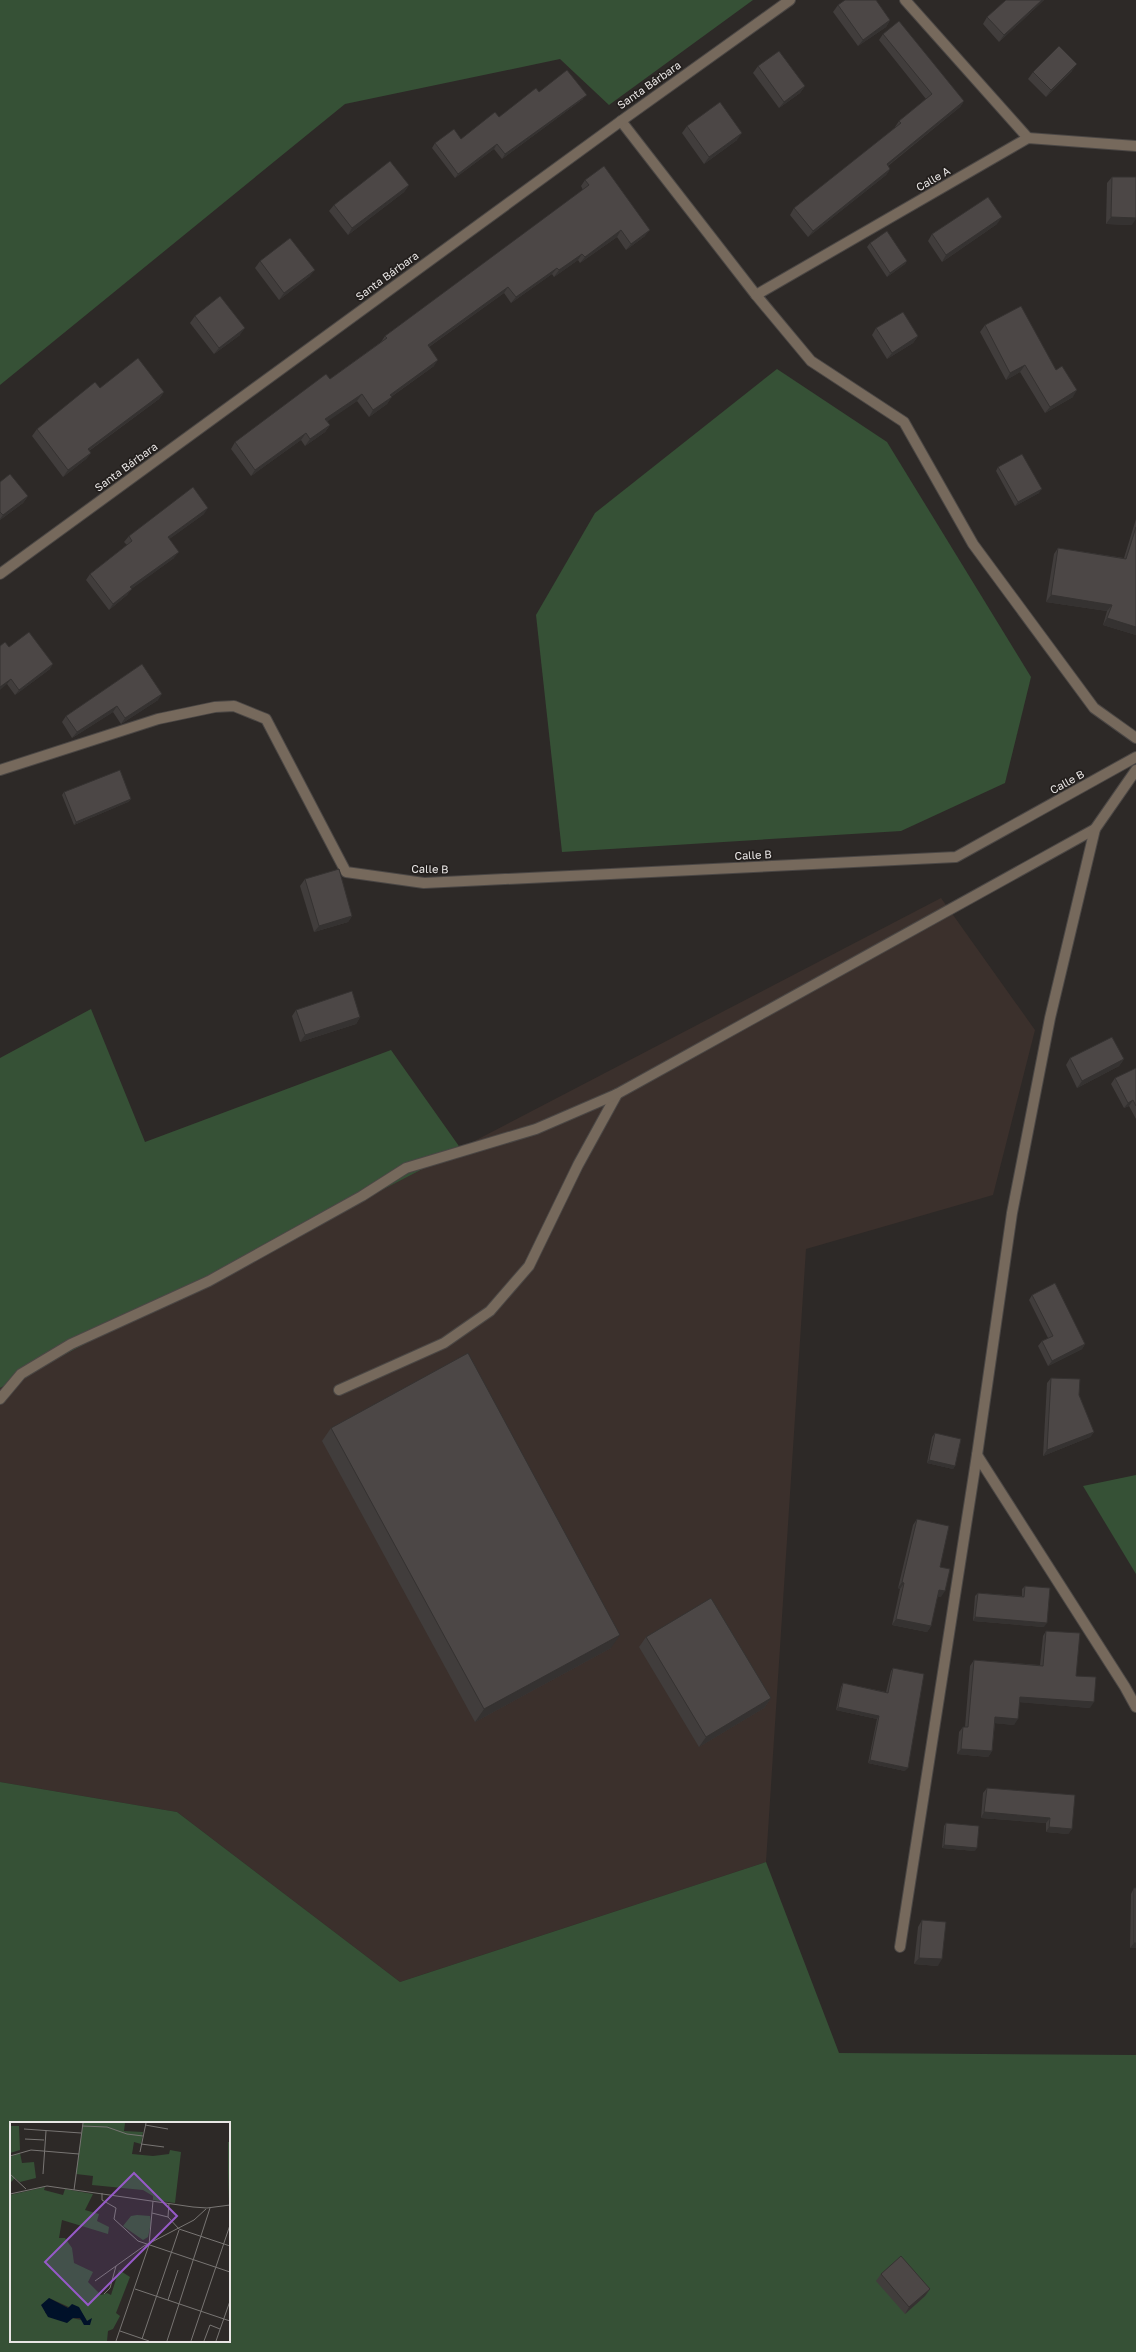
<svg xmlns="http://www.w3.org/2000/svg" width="1136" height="2352" font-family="'Golos Text',sans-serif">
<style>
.built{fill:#3b302c}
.green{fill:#365136;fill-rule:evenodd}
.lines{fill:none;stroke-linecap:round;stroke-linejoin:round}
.service-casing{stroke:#4b4745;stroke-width:12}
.minor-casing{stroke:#4b4745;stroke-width:12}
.service{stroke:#76695c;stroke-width:10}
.minor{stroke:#76695c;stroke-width:10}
.wall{fill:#413d3c}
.shaded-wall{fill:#353231}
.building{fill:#4c4746;stroke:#353231}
.labels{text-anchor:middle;stroke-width:3.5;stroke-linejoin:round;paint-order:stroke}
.street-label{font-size:11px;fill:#e9e6e5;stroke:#231f1d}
.inset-road{fill:none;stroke:#787573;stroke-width:1}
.view{fill:#965ac8;fill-opacity:0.15;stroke:#965ac8;stroke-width:2}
.inset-edge{fill:none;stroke:#e9e6e5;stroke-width:2}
</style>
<rect width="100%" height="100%" fill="#2d2927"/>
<path class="built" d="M 941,898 L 1035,1030 L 993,1195 L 806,1249 L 766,1862 L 400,1982 L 177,1812 L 0,1782 L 0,1388 Z"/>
<g class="green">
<path d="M 0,0 L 753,0 L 609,105 L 560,59 L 345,104 L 0,385 Z"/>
<path d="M 777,369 L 887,442 L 1031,677 L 1005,783 L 901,831 L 562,852 L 536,615 L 595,513 Z"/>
<path d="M 91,1009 L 145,1142 L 391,1050 L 461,1149 L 0,1388 L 0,1058 Z"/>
<path d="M 1136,1475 L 1136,1574 L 1083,1486 Z"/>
<path d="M 0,1782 L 177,1812 L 400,1982 L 766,1862 L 839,2053 L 1136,2055 L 1136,2352 L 0,2352 ZM 11,2123 L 229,2123 L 229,2341 L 11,2341 Z"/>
</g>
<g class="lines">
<defs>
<g id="service">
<path d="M 339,1390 L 444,1343 L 490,1311 L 529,1266 L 578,1165 L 617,1094 L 1095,829"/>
<path d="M 0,1399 L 21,1374 L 71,1344 L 209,1281 L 362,1196 L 406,1168 L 536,1129 L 617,1094"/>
</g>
<g id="minor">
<path d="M 905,0 L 1028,138"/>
<path d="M 621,121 L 756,295 L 811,361 L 904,422 L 973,544 L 1094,708 L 1136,738"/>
<path d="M 756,295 L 1028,138 L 1136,146"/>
<path d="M 0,574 L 621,121 L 790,0"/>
<path d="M 0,770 L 158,719 L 215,707 L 234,706 L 266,719 L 346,872 L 424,883 L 956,857 L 1136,757"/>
<path d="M 977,1455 L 1125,1687 L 1136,1707"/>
<path d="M 900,1947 L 977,1455 L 1012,1213 L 1050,1018 L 1095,829 L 1136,770"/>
</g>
</defs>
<use href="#service" class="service-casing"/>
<use href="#minor" class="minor-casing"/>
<use href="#service" class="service"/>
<use href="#minor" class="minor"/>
</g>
<g class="wall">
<path d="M 1006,0 L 1044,0 L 999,42 L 983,24 L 987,17 Z"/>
<path d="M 838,5 L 890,20 L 886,27 L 858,46 L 833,12 Z"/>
<path d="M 883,34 L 964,101 L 960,107 L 888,166 L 890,169 L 886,175 L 808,237 L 790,215 L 794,208 L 895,128 L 895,127 L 899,121 L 926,99 L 879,40 Z"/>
<path d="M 758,66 L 805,86 L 800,93 L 779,108 L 753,73 Z"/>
<path d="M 1072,71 L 1046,97 L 1028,79 L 1033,72 Z"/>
<path d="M 539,92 L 583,99 L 502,159 L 494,149 L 455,178 L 432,148 L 435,143 L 461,139 L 499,117 Z"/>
<path d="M 687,126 L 737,140 L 704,164 L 682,133 Z"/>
<path d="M 1112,177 L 1132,225 L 1106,224 L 1107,183 Z"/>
<path d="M 585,180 L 645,236 L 626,250 L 617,237 L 580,263 L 578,260 L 554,277 L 552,274 L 511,303 L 504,293 L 429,347 L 434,366 L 391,397 L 387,404 L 369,417 L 357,401 L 327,421 L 330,425 L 325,432 L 305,446 L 301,440 L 251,476 L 231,449 L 235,442 L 330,379 L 381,342 L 385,336 L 583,190 L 581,186 Z"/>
<path d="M 409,185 L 404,192 L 348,235 L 329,211 L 334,205 Z"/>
<path d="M 997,224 L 942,262 L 928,241 L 932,234 Z"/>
<path d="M 870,243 L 907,261 L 905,264 L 887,277 L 867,247 Z"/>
<path d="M 260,261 L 310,276 L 279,300 L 255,268 Z"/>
<path d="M 195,316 L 240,335 L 214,354 L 190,323 Z"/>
<path d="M 985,325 L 1056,370 L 1073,397 L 1045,413 L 1020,372 L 1006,380 L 980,332 Z"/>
<path d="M 876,328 L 918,336 L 913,343 L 887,359 L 872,335 Z"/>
<path d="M 100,388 L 164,392 L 159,399 L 89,451 L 91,453 L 86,459 L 63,477 L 32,436 L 37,429 Z"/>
<path d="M 998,467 L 1039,493 L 1015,506 L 996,471 Z"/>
<path d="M 0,482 L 28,496 L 23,503 L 0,520 Z"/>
<path d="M 204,514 L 169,539 L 174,558 L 131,589 L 127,595 L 109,610 L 86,580 L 90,574 L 127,545 L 124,542 L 129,536 Z"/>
<path d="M 1136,519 L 1136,635 L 1103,625 L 1107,611 L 1046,602 L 1054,554 L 1058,548 L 1124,558 Z"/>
<path d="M 9,647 L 50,669 L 15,695 L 7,684 Z"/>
<path d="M 142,664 L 158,700 L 121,724 L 113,712 L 72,738 L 62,722 L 66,716 Z"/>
<path d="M 64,792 L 131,799 L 128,802 L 74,825 L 62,795 Z"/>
<path d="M 305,879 L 352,916 L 348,922 L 314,932 L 300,886 Z"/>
<path d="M 296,1010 L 360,1017 L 356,1024 L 300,1042 L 292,1016 Z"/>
<path d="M 1070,1058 L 1124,1059 L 1119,1066 L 1077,1088 L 1066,1065 Z"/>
<path d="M 1136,1068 L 1136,1119 L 1129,1106 L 1124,1108 L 1111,1084 L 1115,1078 Z"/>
<path d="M 1032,1295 L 1085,1344 L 1082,1349 L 1048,1366 L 1038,1346 L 1042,1341 L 1048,1338 L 1029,1300 Z"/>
<path d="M 1051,1378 L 1079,1395 L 1094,1432 L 1090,1437 L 1043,1456 L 1047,1383 Z"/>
<path d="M 331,1428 L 611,1648 L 475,1722 L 322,1441 Z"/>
<path d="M 935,1433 L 955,1466 L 953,1469 L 927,1463 L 932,1437 Z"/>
<path d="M 917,1519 L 940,1567 L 941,1597 L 937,1596 L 931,1626 L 927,1632 L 892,1625 L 900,1589 L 898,1588 L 913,1525 Z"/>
<path d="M 1025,1586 L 1044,1627 L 973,1621 L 975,1596 L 978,1593 L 1022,1596 L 1022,1589 Z"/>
<path d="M 1046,1631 L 1076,1676 L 1090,1708 L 1020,1702 L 1014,1725 L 995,1723 L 992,1751 L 988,1757 L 957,1754 L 959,1732 L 963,1727 L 965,1727 L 970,1666 L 974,1660 L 1040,1665 L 1043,1636 Z"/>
<path d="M 646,1637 L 771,1698 L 764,1708 L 699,1747 L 639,1647 Z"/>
<path d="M 893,1668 L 905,1771 L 868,1763 L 877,1719 L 836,1710 L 841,1687 L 843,1683 L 886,1692 L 891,1671 Z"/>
<path d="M 987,1788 L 1072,1829 L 1068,1834 L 1046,1832 L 1046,1823 L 981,1818 L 983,1793 Z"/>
<path d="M 946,1823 L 975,1851 L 942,1848 L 944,1826 Z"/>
<path d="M 1134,1888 L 1136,1948 L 1130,1948 L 1131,1894 Z"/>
<path d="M 922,1920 L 938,1966 L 914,1964 L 918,1927 Z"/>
<path d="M 881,2274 L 930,2289 L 925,2296 L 905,2314 L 876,2281 Z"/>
</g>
<g class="shaded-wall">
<path d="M 1042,0 L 1044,0 L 999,42 L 1004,35 Z"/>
<path d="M 890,20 L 886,27 L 858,46 L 863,40 Z"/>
<path d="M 1077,64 L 1072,71 L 1046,97 L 1051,90 Z"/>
<path d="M 805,86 L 800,93 L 779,108 L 784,102 Z"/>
<path d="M 587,95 L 583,99 L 502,159 L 505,154 Z"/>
<path d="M 964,101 L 960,107 L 882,170 L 887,164 Z"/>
<path d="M 742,133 L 737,140 L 704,164 L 709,157 Z"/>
<path d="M 497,144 L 494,149 L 455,178 L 458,174 Z"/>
<path d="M 890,169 L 886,175 L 808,237 L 813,231 Z"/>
<path d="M 409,185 L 404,192 L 348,235 L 352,228 Z"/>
<path d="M 1002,217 L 997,224 L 942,262 L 946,255 Z"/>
<path d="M 1111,217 L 1136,218 L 1136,219 L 1132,225 L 1106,224 Z"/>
<path d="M 621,230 L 617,237 L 580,263 L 585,257 Z"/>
<path d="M 650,230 L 645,236 L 626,250 L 631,244 Z"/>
<path d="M 582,254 L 578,260 L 554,277 L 559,270 Z"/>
<path d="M 907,261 L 905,264 L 887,277 L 890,273 Z"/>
<path d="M 557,268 L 552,274 L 511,303 L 516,297 Z"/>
<path d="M 315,270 L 310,276 L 279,300 L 284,293 Z"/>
<path d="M 508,287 L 504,293 L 423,351 L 428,345 Z"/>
<path d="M 245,328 L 240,335 L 214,354 L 219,348 Z"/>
<path d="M 918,336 L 913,343 L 887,359 L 892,353 Z"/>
<path d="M 438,360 L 434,366 L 385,401 L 390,395 Z"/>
<path d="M 1025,365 L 1020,372 L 1006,380 L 1010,373 Z"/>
<path d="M 1077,390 L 1073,397 L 1045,413 L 1050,407 Z"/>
<path d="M 164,392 L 159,399 L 83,455 L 88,449 Z"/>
<path d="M 362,394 L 357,401 L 321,426 L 325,419 Z"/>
<path d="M 392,397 L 387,404 L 369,417 L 373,410 Z"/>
<path d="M 330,425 L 325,432 L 305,446 L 310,439 Z"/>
<path d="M 306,433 L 301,440 L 251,476 L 255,470 Z"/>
<path d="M 91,453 L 86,459 L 63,477 L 68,470 Z"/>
<path d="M 1042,489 L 1039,493 L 1015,506 L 1018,502 Z"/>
<path d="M 28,496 L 23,503 L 0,520 L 0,519 L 3,515 Z"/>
<path d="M 208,508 L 204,514 L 164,543 L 168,537 Z"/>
<path d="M 179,552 L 174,558 L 126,593 L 130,587 Z"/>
<path d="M 132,589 L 127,595 L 109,610 L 113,604 Z"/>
<path d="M 1051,595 L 1112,605 L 1107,611 L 1046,602 Z"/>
<path d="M 1107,618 L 1136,627 L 1136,635 L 1103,625 Z"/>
<path d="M 53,664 L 50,669 L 15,695 L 19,690 Z"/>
<path d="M 11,679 L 7,684 L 0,690 L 0,687 Z"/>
<path d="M 162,694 L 158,700 L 121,724 L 125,718 Z"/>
<path d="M 117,706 L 113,712 L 72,738 L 77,732 Z"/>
<path d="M 131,799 L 128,802 L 74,825 L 76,822 Z"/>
<path d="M 352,916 L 348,922 L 314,932 L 319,926 Z"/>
<path d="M 360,1017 L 356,1024 L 300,1042 L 305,1035 Z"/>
<path d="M 1124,1059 L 1119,1066 L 1077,1088 L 1082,1081 Z"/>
<path d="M 1133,1100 L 1129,1106 L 1124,1108 L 1128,1103 Z"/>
<path d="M 1085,1344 L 1082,1349 L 1048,1366 L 1052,1361 Z"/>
<path d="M 1094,1432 L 1090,1437 L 1043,1456 L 1047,1450 Z"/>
<path d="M 929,1460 L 955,1466 L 953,1469 L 927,1463 Z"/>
<path d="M 902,1582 L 904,1583 L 900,1589 L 898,1588 Z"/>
<path d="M 939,1590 L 945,1591 L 941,1597 L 935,1596 Z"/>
<path d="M 975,1617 L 1047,1623 L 1044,1627 L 973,1621 Z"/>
<path d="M 896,1619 L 931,1626 L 927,1632 L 892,1625 Z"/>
<path d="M 620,1635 L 611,1648 L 475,1722 L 484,1709 Z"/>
<path d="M 1020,1697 L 1094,1702 L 1090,1708 L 1016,1702 Z"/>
<path d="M 771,1698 L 764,1708 L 699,1747 L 706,1737 Z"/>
<path d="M 838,1707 L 879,1716 L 877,1719 L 836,1710 Z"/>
<path d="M 995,1717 L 1018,1719 L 1014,1725 L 992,1723 Z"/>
<path d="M 961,1749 L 992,1751 L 988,1757 L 957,1754 Z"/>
<path d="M 870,1760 L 908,1768 L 905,1771 L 868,1763 Z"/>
<path d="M 984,1812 L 1050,1818 L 1046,1823 L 981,1818 Z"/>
<path d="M 1049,1827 L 1072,1829 L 1068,1834 L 1046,1832 Z"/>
<path d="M 944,1845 L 977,1848 L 975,1851 L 942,1848 Z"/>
<path d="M 1134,1943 L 1136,1943 L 1136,1948 L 1130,1948 Z"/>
<path d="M 919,1958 L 942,1959 L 938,1966 L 914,1964 Z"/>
<path d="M 930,2289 L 925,2296 L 905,2314 L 909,2307 Z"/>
</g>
<g class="building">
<path d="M 845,0 L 876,0 L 890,20 L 863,40 L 838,5 Z"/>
<path d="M 1006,0 L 1042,0 L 1004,35 L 987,17 Z"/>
<path d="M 899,21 L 964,101 L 887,164 L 890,169 L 813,231 L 794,208 L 901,123 L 899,121 L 932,94 L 883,34 Z"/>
<path d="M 1059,46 L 1077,64 L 1051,90 L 1033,72 Z"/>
<path d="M 779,51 L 805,86 L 784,102 L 758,66 Z"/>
<path d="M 567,70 L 587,95 L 505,154 L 497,144 L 458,174 L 435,143 L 454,129 L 461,139 L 495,112 L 499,117 L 536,88 L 539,92 Z"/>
<path d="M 720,102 L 742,133 L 709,157 L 687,126 Z"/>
<path d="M 390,161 L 409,185 L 352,228 L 334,205 Z"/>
<path d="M 604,166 L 650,230 L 631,244 L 621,230 L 585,257 L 582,254 L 559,270 L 557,268 L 516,297 L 508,287 L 428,345 L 438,360 L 390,395 L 392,397 L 373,410 L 362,394 L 325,419 L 330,425 L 310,439 L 306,433 L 255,470 L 235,442 L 326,374 L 330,379 L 387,338 L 385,336 L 589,185 L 585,180 Z"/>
<path d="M 1112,177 L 1136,177 L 1136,218 L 1111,217 Z"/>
<path d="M 988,197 L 1002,217 L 946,255 L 932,234 Z"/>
<path d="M 887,231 L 907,261 L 890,273 L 870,243 Z"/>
<path d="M 290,238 L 315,270 L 284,293 L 260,261 Z"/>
<path d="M 220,296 L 245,328 L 219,348 L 195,316 Z"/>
<path d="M 1021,306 L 1056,370 L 1062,366 L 1077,390 L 1050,407 L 1025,365 L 1010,373 L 985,325 Z"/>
<path d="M 903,312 L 918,336 L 892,353 L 876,328 Z"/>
<path d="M 138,358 L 164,392 L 88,449 L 91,453 L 68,470 L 37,429 L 95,382 L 100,388 Z"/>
<path d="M 1022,454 L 1042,489 L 1018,502 L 998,467 Z"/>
<path d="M 10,474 L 28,496 L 3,515 L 0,512 L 0,482 Z"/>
<path d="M 193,487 L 208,508 L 168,537 L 179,552 L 130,587 L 132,589 L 113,604 L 90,574 L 132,541 L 129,536 Z"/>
<path d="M 1136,527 L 1136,627 L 1107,618 L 1112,605 L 1051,595 L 1058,548 L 1126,559 Z"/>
<path d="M 29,632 L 53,664 L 19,690 L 11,679 L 0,687 L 0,646 L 5,642 L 9,647 Z"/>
<path d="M 142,664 L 162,694 L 125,718 L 117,706 L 77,732 L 66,716 Z"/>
<path d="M 120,770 L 131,799 L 76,822 L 64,792 Z"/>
<path d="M 339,869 L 352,916 L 319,926 L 305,879 Z"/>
<path d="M 352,991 L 360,1017 L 305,1035 L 296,1010 Z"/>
<path d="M 1112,1037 L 1124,1059 L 1082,1081 L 1070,1058 Z"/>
<path d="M 1136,1068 L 1136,1106 L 1133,1100 L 1128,1103 L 1115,1078 Z"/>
<path d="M 1055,1283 L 1085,1344 L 1052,1361 L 1042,1341 L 1053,1336 L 1032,1295 Z"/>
<path d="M 468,1353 L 620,1635 L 484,1709 L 331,1428 Z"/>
<path d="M 1051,1378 L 1080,1379 L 1079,1395 L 1094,1432 L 1047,1450 Z"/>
<path d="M 935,1433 L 961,1439 L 955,1466 L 929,1460 Z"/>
<path d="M 917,1519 L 949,1526 L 940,1567 L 950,1569 L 945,1591 L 939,1590 L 931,1626 L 896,1619 L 904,1583 L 902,1582 Z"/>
<path d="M 1025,1586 L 1050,1588 L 1047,1623 L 975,1617 L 978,1593 L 1024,1597 Z"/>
<path d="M 711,1598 L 771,1698 L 706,1737 L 646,1637 Z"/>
<path d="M 1046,1631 L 1080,1633 L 1076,1676 L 1096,1677 L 1094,1702 L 1020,1697 L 1018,1719 L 995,1717 L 992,1751 L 961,1749 L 963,1727 L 968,1727 L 974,1660 L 1043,1666 Z"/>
<path d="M 893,1668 L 924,1674 L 908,1768 L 870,1760 L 879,1716 L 838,1707 L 843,1683 L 888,1693 Z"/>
<path d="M 987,1788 L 1075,1795 L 1072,1829 L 1049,1827 L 1050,1818 L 984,1812 Z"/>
<path d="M 946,1823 L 979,1826 L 977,1848 L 944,1845 Z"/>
<rect x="1134" y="1888" width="2" height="55"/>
<path d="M 922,1920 L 946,1922 L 942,1959 L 919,1958 Z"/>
<path d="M 901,2256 L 930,2289 L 909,2307 L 881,2274 Z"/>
</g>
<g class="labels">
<g class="street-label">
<text transform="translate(649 85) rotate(-35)" y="4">Santa Bárbara</text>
<text transform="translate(933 179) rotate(-30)" y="4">Calle A</text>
<text transform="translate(387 276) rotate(-36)" y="4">Santa Bárbara</text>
<text transform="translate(126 467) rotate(-36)" y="4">Santa Bárbara</text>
<text transform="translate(1067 782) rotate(-29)" y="4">Calle B</text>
<text transform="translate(753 855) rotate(-3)" y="4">Calle B</text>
<text transform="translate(430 869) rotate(1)" y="4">Calle B</text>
</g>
</g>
<g transform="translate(10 2122)">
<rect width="220" height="220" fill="#2d2927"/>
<path d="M 73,1 L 115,1 L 114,9 L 133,10 L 131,22 L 124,20 L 122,32 L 143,34 L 159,32 L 160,28 L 171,30 L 165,81 L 143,78 L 143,74 L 133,68 L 82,63 L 83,54 L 66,52 ZM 0,4 L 9,4 L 10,28 L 0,31 ZM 218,20 L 220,20 L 218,82 ZM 10,31 L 12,41 L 24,40 L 26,56 L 10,60 L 5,56 L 0,61 L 0,35 ZM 35,65 L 34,68 L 53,73 L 55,67 L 83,72 L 75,88 L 89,92 L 87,99 L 99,105 L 98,112 L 52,98 L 49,116 L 55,116 L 62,126 L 64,141 L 83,150 L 78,160 L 91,173 L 97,171 L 101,173 L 109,148 L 120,155 L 106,191 L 110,194 L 103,207 L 98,209 L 97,219 L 0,219 L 0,73 ZM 39,176 L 72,191 L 77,199 L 35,191 ZM 127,93 L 140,94 L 141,101 L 138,115 L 133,118 L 113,104 L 121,94 Z" fill="#365136" fill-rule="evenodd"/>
<path d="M 39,176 L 58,186 L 62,182 L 69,185 L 77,199 L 82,196 L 80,203 L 74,203 L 70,196 L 63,196 L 57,201 L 38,195 L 31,183 Z" fill="#001129"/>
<path class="inset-road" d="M 135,3 L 158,7M 72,4 L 97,5 L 117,12 L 133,14M 14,7 L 71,11M 15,17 L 34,18M 131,22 L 154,25M 130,30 L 136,1M 0,34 L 21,28 L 69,32M 0,52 L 16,67M 33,52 L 36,9M 64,68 L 73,1M 92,71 L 92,78 L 106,86 L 104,97 L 128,119 L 220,150M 0,72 L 37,64 L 183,85 L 197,86 L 220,83M 142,91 L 158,95 L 169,107 L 220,124M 158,95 L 159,81M 85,159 L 134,124 L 184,98 L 196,87M 125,167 L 220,199M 94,172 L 100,166 L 106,144M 158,178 L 168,148M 110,209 L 139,219M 132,217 L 169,108M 106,219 L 139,123 L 143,79M 157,219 L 200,86M 181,219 L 220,103M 194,219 L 200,203 L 210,207M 206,219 L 220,179"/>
<path class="view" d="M 124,51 L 167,94 L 78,183 L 35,140 Z"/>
<rect width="220" height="220" class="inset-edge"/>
</g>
</svg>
